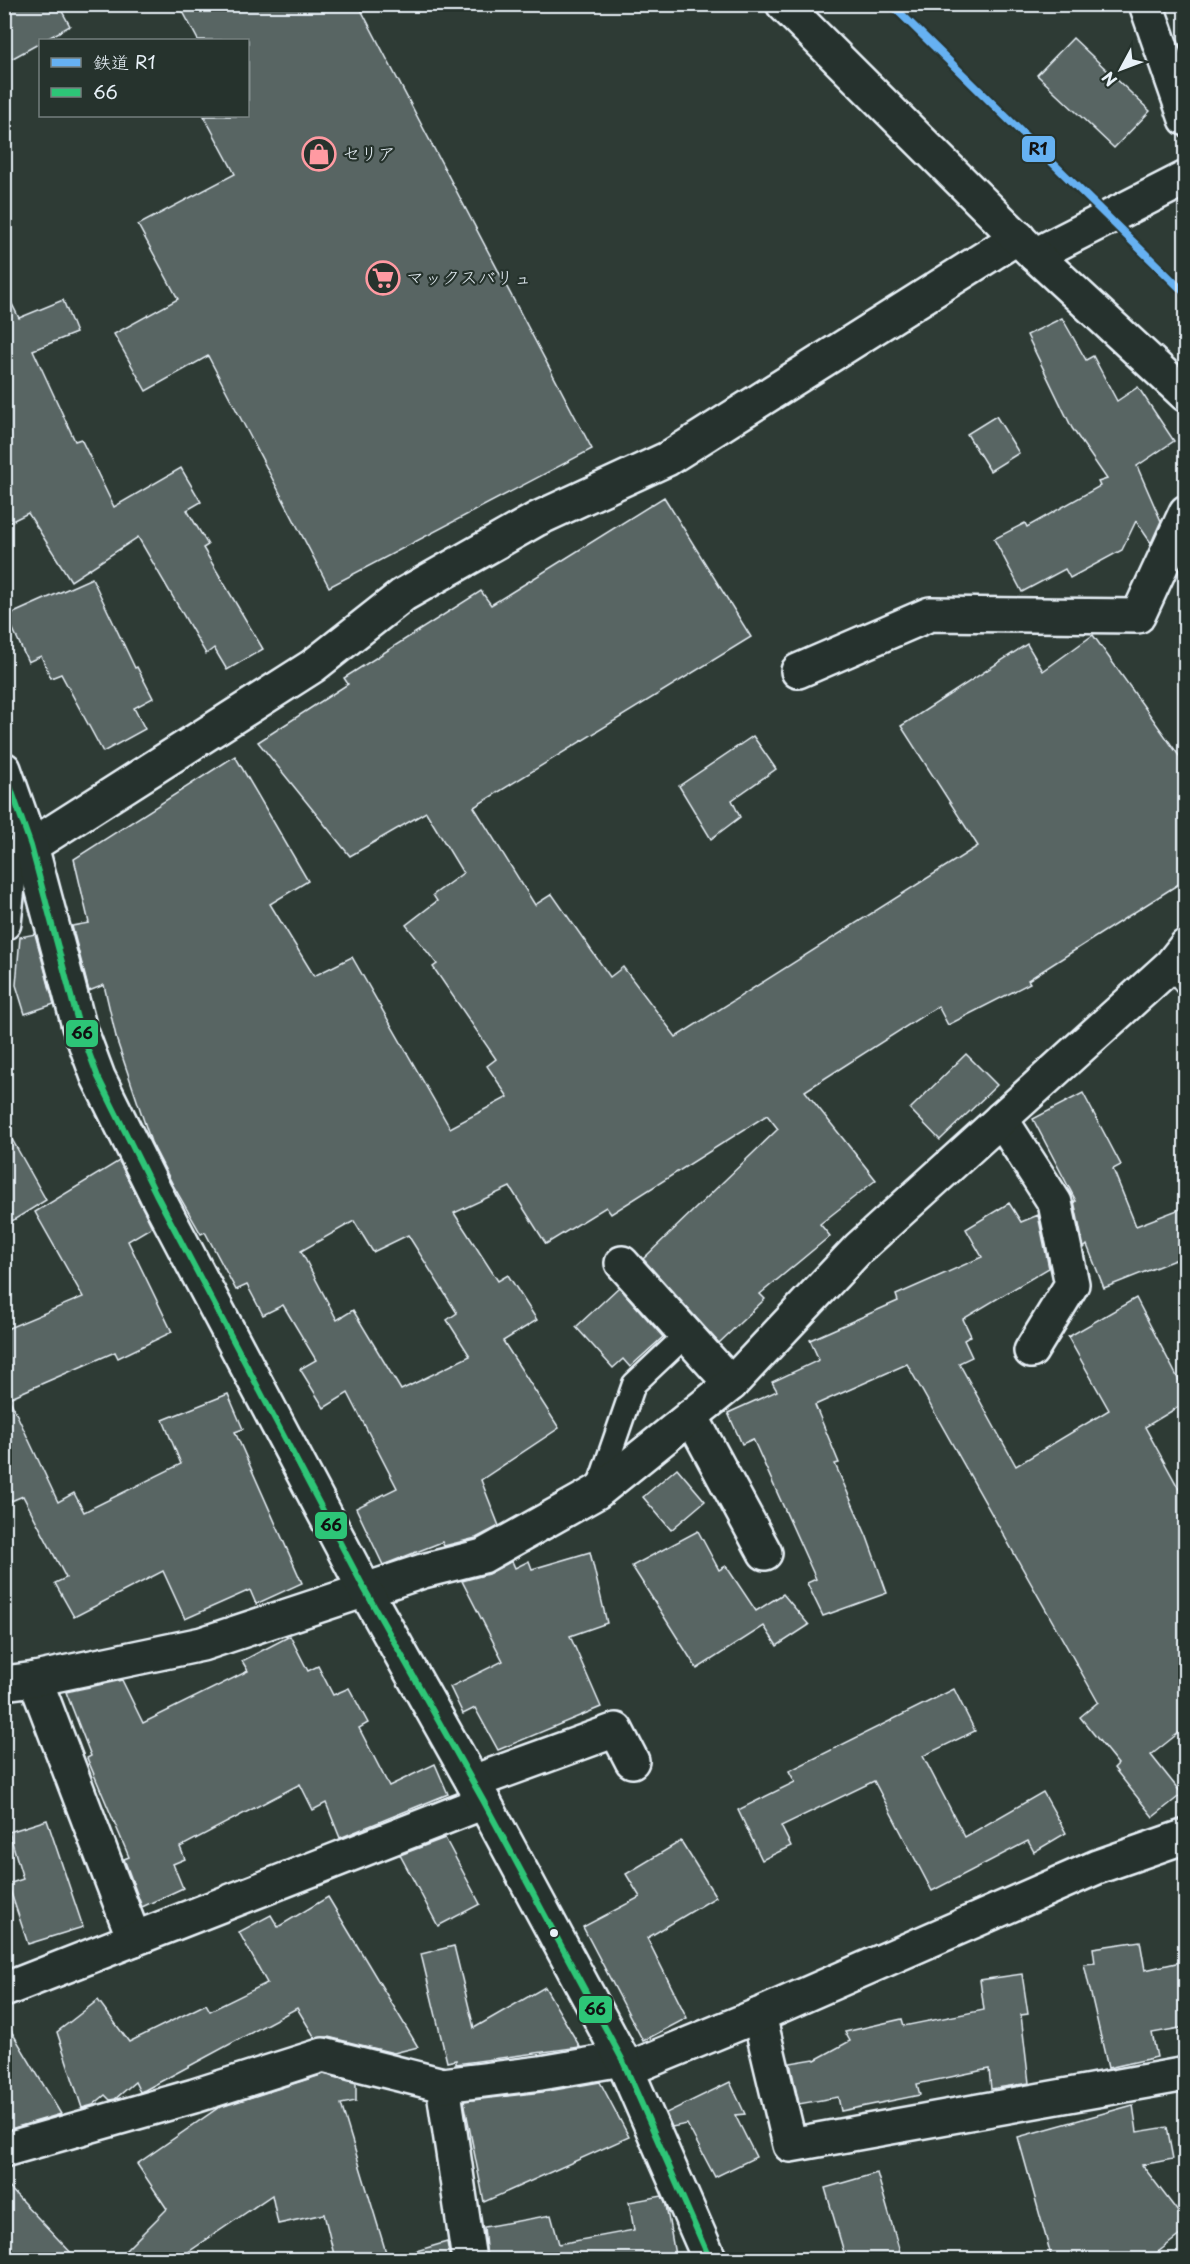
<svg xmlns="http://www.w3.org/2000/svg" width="1190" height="2264" font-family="'Playpen Sans','Klee One',sans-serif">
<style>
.building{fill:#596563;stroke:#e8f1f8;stroke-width:1.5;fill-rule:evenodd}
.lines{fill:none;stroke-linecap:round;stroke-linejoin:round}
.lane-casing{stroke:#e8f1f8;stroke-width:27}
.street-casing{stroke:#e8f1f8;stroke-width:38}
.secondary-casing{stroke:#e8f1f8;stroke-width:38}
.primary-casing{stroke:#e8f1f8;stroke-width:38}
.lane{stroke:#26332d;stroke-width:22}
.street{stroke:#26332d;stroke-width:33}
.secondary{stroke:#26332d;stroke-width:33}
.primary{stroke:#26332d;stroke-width:33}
.bus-1-casing{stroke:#26332d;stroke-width:10}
.bus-1{stroke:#2dc577;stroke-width:6}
.rail-1-casing{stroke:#26332d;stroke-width:12}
.rail-1{stroke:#66b1f2;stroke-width:8}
.bus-dot{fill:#e8f1f8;stroke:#26332d;stroke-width:2}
.labels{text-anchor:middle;stroke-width:4.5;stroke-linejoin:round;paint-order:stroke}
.poi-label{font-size:18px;fill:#e8f1f8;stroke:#26332d;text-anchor:start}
.line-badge{stroke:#26332d;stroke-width:2}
.pale-badge-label{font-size:16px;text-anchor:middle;font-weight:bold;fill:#111}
</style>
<rect width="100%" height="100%" fill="#2e3b35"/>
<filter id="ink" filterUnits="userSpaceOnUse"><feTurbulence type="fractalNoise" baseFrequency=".0167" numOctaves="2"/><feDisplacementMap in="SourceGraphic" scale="12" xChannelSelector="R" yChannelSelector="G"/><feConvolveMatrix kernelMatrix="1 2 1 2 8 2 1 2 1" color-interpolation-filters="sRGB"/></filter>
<g filter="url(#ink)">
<g class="building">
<path d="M 4,4 L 58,4 L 70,26 L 45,40 L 40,40 L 40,43 L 4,63 Z"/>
<path d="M 179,4 L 358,4 L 592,449 L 329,587 L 208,356 L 146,391 L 114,334 L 178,299 L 138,225 L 235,174 L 204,116 L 248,116 L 248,40 L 198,40 Z"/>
<path d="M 1073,38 L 1150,111 L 1114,148 L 1037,75 Z"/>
<path d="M 4,288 L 19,318 L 63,300 L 76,333 L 33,350 L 75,441 L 81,439 L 114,507 L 181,468 L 201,502 L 187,510 L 208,545 L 203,548 L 263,649 L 227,670 L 214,648 L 206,654 L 138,537 L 71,581 L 28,513 L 4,525 Z"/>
<path d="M 1062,318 L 1086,360 L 1093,356 L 1117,401 L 1138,387 L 1174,441 L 1137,466 L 1161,521 L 1151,543 L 1136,521 L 1122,550 L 1070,578 L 1065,569 L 1022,592 L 994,539 L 1025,523 L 1027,527 L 1100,486 L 1098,482 L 1107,479 L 1072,428 L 1027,335 Z"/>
<path d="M 996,416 L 1019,453 L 990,471 L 967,434 Z"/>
<path d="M 664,497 L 751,637 L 474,807 L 535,905 L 552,894 L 610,977 L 623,967 L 676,1037 L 978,846 L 901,726 L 1027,644 L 1043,671 L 1093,635 L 1185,764 L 1185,880 L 1028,980 L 1030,983 L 948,1025 L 938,1006 L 805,1091 L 876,1180 L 820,1224 L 830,1236 L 760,1294 L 765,1299 L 719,1343 L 643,1259 L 778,1129 L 767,1115 L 611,1214 L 606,1207 L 546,1244 L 510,1187 L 454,1213 L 498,1281 L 508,1275 L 537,1320 L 503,1341 L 559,1428 L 481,1480 L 499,1526 L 476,1538 L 444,1546 L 442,1542 L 383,1565 L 356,1508 L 397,1488 L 348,1393 L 324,1408 L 300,1369 L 316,1360 L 283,1305 L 263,1315 L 247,1285 L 236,1290 L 205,1232 L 201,1234 L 173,1185 L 151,1142 L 117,1041 L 104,985 L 89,991 L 72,926 L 89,923 L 74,859 L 235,756 L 308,881 L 270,904 L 314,976 L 352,957 L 450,1128 L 508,1097 L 487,1066 L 496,1059 L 433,967 L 437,964 L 406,925 L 437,901 L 433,895 L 463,873 L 426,812 L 350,856 L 258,742 L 348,684 L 344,678 L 481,591 L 491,605 ZM 354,1221 L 373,1252 L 408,1235 L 457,1313 L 447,1320 L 470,1356 L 401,1390 L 353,1310 L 337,1320 L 301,1251 Z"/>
<path d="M 92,578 L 135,668 L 137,667 L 153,698 L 134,708 L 145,729 L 103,752 L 61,674 L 51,678 L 41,656 L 28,662 L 7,616 Z"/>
<path d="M 753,736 L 776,769 L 732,800 L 740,817 L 711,839 L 679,786 Z"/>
<path d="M 35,934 L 54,1004 L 25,1014 L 16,985 L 20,937 Z"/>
<path d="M 966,1054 L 997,1085 L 940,1140 L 910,1109 Z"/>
<path d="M 1083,1093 L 1121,1165 L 1113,1169 L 1136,1226 L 1185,1207 L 1185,1256 L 1104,1288 L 1087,1245 L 1084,1248 L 1074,1201 L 1076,1201 L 1033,1119 Z"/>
<path d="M 4,1125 L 46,1200 L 4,1226 Z"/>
<path d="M 119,1161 L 152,1227 L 128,1241 L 172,1332 L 118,1358 L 115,1352 L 9,1398 L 58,1502 L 74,1493 L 84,1512 L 181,1464 L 163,1420 L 228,1394 L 243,1429 L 235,1432 L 302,1583 L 256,1604 L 250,1590 L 185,1619 L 163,1571 L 74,1617 L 55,1583 L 66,1578 L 23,1496 L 4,1504 L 4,1330 L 83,1297 L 35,1212 Z"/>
<path d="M 1009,1203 L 1021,1222 L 1038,1215 L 1049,1268 L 963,1319 L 971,1336 L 964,1340 L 972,1357 L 959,1363 L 1016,1466 L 1109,1410 L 1068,1337 L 1136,1298 L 1185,1392 L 1185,1403 L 1145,1427 L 1185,1500 L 1185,1728 L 1151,1755 L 1182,1794 L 1153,1817 L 1114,1768 L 1118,1764 L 1080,1717 L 1098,1702 L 907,1364 L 815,1405 L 839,1463 L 835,1464 L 867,1537 L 887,1593 L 823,1616 L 807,1583 L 816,1579 L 753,1439 L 742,1444 L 728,1413 L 777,1391 L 772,1382 L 819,1360 L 810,1340 L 898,1301 L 896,1295 L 982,1257 L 966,1229 Z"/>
<path d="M 619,1287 L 663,1337 L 630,1367 L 623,1359 L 613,1368 L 576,1327 Z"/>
<path d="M 677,1468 L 705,1501 L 671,1530 L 643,1497 Z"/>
<path d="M 698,1531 L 719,1570 L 726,1566 L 756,1611 L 783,1594 L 809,1625 L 777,1646 L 764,1626 L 697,1669 L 632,1566 Z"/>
<path d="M 590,1552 L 607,1623 L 570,1636 L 601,1707 L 498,1750 L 475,1708 L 463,1714 L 450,1687 L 503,1661 L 462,1581 L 488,1574 L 512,1561 L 515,1568 L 529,1561 L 532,1569 Z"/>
<path d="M 290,1636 L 308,1671 L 318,1666 L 333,1695 L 349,1688 L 368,1723 L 359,1728 L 389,1786 L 435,1764 L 448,1794 L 340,1838 L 326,1803 L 313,1810 L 300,1784 L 180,1847 L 185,1859 L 173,1864 L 183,1888 L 142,1907 L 124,1859 L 129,1857 L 87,1758 L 91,1756 L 66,1692 L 122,1680 L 143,1723 L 248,1671 L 242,1661 Z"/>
<path d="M 954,1689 L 975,1731 L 923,1756 L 965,1837 L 1043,1792 L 1066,1833 L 1034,1852 L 1028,1841 L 932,1891 L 874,1781 L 781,1826 L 791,1846 L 762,1860 L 738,1810 L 795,1782 L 789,1771 Z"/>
<path d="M 47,1820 L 83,1927 L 28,1944 L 8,1884 L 23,1879 L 9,1832 Z"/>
<path d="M 445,1838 L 480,1904 L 438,1926 L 400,1855 Z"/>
<path d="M 681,1841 L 716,1897 L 647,1938 L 687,2018 L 643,2041 L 583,1927 L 640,1897 L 626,1874 Z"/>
<path d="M 328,1897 L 418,2047 L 394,2053 L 328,2037 L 315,2038 L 297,2008 L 145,2090 L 140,2092 L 135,2082 L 115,2099 L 110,2100 L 105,2095 L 93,2105 L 82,2108 L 57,2032 L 98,2000 L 129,2042 L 206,2004 L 210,2011 L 267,1983 L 239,1932 L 271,1915 L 278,1927 Z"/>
<path d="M 1140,1941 L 1145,1970 L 1185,1961 L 1185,2027 L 1152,2033 L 1157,2057 L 1108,2068 L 1084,1964 L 1095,1963 L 1093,1948 Z"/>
<path d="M 454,1946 L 474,2028 L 545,1987 L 580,2047 L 456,2064 L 456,2060 L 447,2062 L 421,1954 Z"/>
<path d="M 1022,1974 L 1028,2014 L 1021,2015 L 1029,2083 L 991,2089 L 989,2069 L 917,2084 L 920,2095 L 841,2111 L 838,2097 L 799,2104 L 790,2063 L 814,2059 L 815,2060 L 850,2041 L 845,2032 L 902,2019 L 904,2026 L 984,2010 L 980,1980 Z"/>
<path d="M 4,2019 L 61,2114 L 7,2130 L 4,2125 Z"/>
<path d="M 324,2074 L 356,2083 L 356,2101 L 341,2104 L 388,2259 L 335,2259 L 324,2214 L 278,2224 L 272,2195 L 178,2259 L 117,2259 L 167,2209 L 137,2164 L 218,2108 Z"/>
<path d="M 600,2082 L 629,2137 L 484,2202 L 464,2101 L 543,2092 Z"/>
<path d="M 730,2082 L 745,2114 L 735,2115 L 756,2157 L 715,2177 L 687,2124 L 672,2127 L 666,2113 Z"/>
<path d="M 1133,2105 L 1137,2132 L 1167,2127 L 1173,2159 L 1142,2165 L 1185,2221 L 1185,2231 L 1149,2259 L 1052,2259 L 1018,2137 Z"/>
<path d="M 877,2173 L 902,2259 L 846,2259 L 825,2188 Z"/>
<path d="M 4,2182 L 77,2259 L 4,2259 Z"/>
<path d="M 662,2196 L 666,2205 L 675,2255 L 652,2259 L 487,2259 L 484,2227 L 551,2215 L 559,2244 L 634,2230 L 629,2202 Z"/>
<path d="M 447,2242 L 450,2259 L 417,2259 L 416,2251 Z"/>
</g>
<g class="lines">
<defs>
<g id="lane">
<path d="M 1171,965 L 1186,984"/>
<path d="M 597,1491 L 634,1384 L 687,1334"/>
</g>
<g id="street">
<path d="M 1146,4 L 1186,119"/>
<path d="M 1035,255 L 1186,178"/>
<path d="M 798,671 L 930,614 L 1138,616 L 1186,512"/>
<path d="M 4,923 L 11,860 L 31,846 L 313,666 L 403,595 L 537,519 L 667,459 L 1018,237"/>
<path d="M 1001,1119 L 1055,1203 L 1072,1284 L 1031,1351"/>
<path d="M 622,1263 L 731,1384"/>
<path d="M 691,1416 L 765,1553"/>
<path d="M 35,1679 L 134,1939"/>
<path d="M 4,1683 L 35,1679 L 202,1644 L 423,1571 L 483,1556 L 597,1492 L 731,1384 L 859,1248 L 1171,965 L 1186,946"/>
<path d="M 473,1782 L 616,1730 L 632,1761"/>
<path d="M 4,1990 L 484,1802"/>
<path d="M 759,2015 L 790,2145 L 1186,2074"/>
<path d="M 628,2069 L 759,2015 L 1097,1867 L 1186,1836"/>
<path d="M 443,2085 L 469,2260"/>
<path d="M 4,2150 L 194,2096 L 323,2055 L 443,2085 L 541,2073 L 622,2059"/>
</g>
<path id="secondary" d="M 783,4 L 1035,255 L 1186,395"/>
<path id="primary" d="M 4,769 L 31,846 L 79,1026 L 98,1077 L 156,1194 L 365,1590 L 484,1802 L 622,2059 L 710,2260"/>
</defs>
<use href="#lane" class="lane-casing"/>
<use href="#street" class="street-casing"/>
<use href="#secondary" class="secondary-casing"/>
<use href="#primary" class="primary-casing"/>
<use href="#lane" class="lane"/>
<use href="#street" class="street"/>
<use href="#secondary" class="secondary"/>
<use href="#primary" class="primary"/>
<defs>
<path id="bus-1" d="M 4,769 L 31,846 L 79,1026 L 98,1077 L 156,1194 L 365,1590 L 484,1802 L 622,2059 L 710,2260"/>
</defs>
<use href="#bus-1" class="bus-1-casing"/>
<use href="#bus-1" class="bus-1"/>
<defs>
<path id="rail-1" d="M 891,4 L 1186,294"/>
</defs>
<use href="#rail-1" class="rail-1-casing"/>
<use href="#rail-1" class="rail-1"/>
</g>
</g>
<defs>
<symbol id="shop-ring" viewBox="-11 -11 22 22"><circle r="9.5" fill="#26332d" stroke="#ff9aa2" stroke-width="1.5"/><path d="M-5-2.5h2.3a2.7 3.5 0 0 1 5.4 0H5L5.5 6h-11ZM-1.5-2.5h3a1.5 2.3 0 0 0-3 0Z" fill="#ff9aa2"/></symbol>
<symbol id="supermarket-ring" viewBox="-11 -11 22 22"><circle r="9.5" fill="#26332d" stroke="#ff9aa2" stroke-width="1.5"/><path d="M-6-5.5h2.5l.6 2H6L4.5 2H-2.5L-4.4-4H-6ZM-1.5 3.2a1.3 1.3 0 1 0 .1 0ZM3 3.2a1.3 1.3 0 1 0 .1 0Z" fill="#ff9aa2"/></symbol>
</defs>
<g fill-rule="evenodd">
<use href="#shop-ring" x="300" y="135" width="38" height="38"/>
<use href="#supermarket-ring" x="364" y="259" width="38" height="38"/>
</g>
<circle class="bus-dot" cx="554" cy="1933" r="5"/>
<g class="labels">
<g class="poi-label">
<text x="342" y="160">セリア</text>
<text x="406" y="284">マックスバリュ</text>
</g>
</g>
<g class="line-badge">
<rect x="1021" y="135" width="35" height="28" rx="6" fill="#66b1f2"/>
<rect x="65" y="1019" width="34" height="29" rx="6" fill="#2dc577"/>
<rect x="314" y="1511" width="34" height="29" rx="6" fill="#2dc577"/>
<rect x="578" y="1995" width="35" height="29" rx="6" fill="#2dc577"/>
</g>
<g class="pale-badge-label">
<text x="1038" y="155">R1</text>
<text x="82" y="1039">66</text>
<text x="331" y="1531">66</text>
<text x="595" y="2015">66</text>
</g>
<rect width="1190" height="2264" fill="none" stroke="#26332d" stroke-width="24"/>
<rect x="12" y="12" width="1166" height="2240" fill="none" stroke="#e8f1f8" stroke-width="2" filter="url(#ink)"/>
<rect x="39" y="39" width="210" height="78" fill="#26332d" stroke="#747f7e" stroke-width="1.5"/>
<rect x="51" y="58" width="30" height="9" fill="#66b1f2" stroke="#747f7e" stroke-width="1.5"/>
<text x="93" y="69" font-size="18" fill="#e8f1f8">鉄道 R1</text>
<rect x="51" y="88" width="30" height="9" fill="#2dc577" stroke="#747f7e" stroke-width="1.5"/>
<text x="93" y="99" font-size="18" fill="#e8f1f8">66</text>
<g transform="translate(1121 69) rotate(229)" stroke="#26332d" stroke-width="4.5" paint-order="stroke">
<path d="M0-4.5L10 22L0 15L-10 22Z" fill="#e8f1f8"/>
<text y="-9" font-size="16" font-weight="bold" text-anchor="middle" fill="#e8f1f8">N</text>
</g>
</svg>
